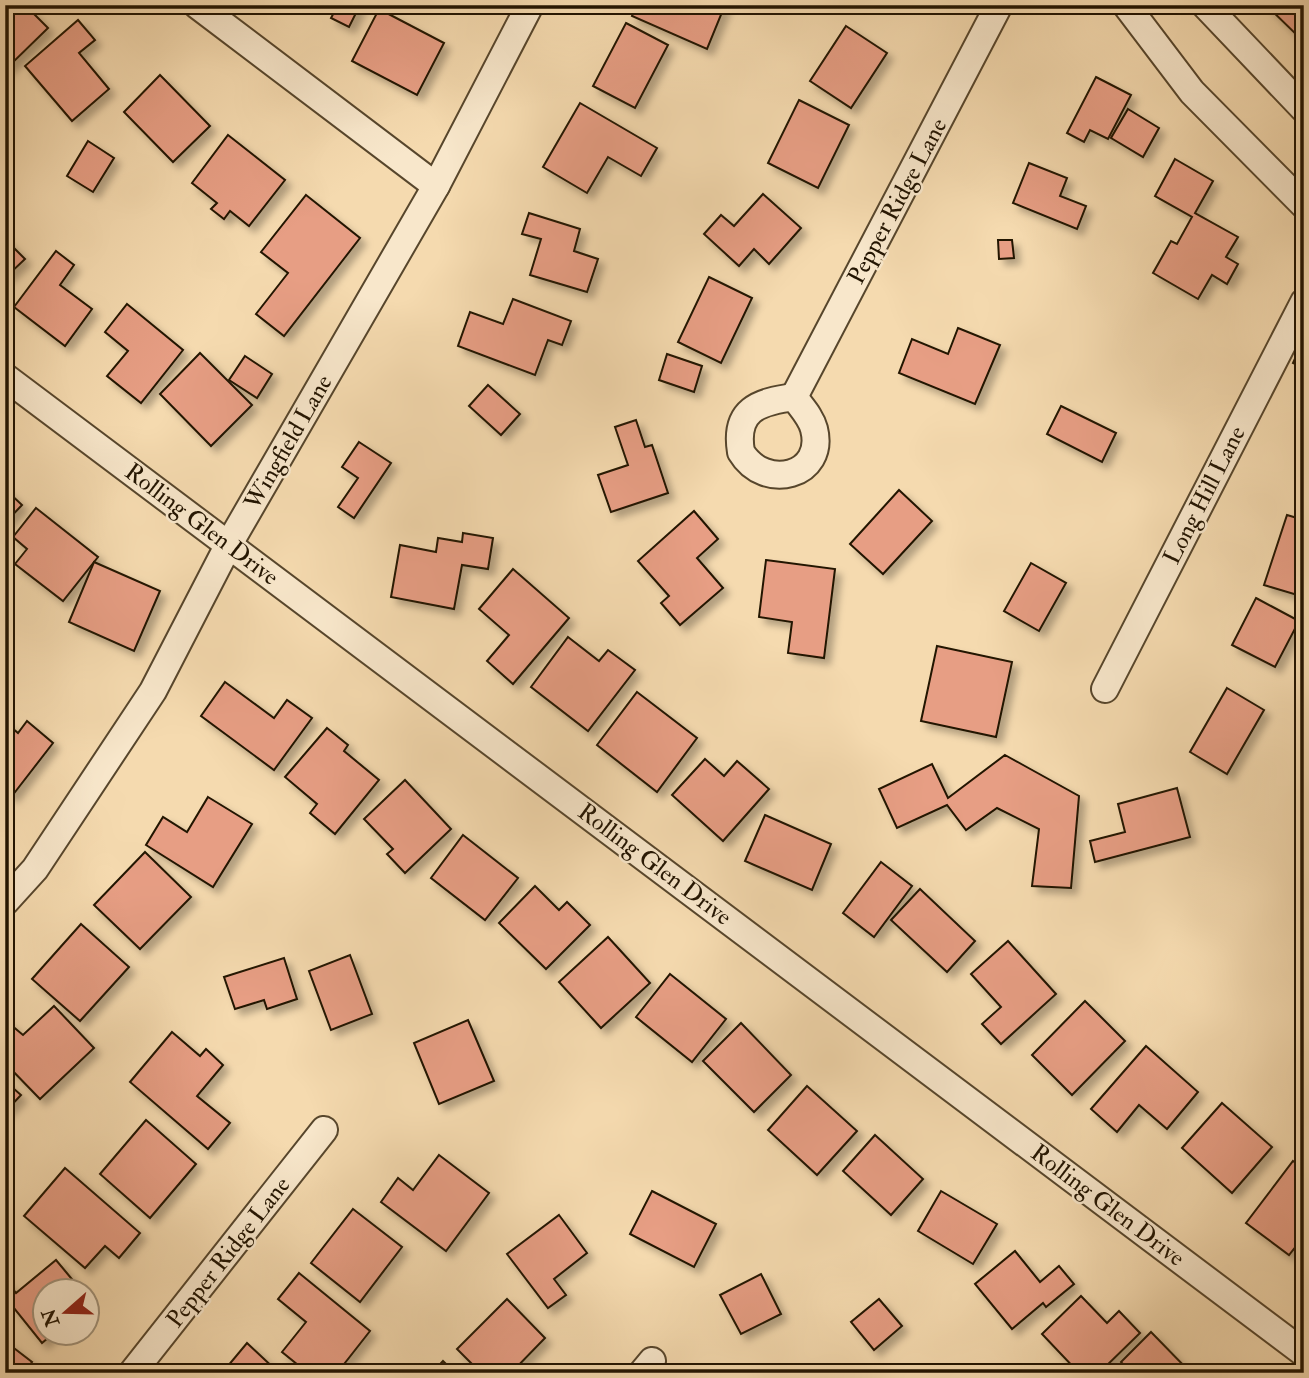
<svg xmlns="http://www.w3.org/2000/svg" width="1309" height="1378" font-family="'IM FELL Double Pica',serif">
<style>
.building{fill:#e79e84;stroke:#221401;stroke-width:2;filter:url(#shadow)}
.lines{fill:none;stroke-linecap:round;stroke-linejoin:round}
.street-casing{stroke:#57462c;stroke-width:30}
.street{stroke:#f8e7cb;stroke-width:26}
.labels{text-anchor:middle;stroke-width:5;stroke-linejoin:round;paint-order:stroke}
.street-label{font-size:24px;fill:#221401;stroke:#f8e7cb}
</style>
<defs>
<filter id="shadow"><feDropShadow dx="6" dy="6" stdDeviation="3.5" flood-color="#0004"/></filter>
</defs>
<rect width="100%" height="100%" fill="#f5daaf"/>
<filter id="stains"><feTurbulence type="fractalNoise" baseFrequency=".00286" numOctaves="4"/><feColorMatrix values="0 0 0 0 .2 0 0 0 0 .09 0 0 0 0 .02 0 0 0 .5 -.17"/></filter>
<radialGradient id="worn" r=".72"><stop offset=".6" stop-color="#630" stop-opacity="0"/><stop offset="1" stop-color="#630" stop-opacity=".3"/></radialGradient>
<g class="building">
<path d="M 5,5 L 25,5 L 48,28 L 5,70 Z"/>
<path d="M 338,5 L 360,5 L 349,27 L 331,18 Z"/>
<path d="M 636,5 L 725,5 L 707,49 L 632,16 Z"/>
<path d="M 1266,5 L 1304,5 L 1304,42 Z"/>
<path d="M 379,9 L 444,43 L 417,95 L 352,61 Z"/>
<path d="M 78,20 L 95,40 L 79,53 L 109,89 L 72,121 L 25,66 Z"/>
<path d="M 626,23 L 668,45 L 635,108 L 593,86 Z"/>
<path d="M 846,26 L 887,53 L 851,108 L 810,81 Z"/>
<path d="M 160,75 L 210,126 L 173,162 L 124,112 Z"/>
<path d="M 1096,77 L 1131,95 L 1108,139 L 1090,130 L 1084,142 L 1067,133 Z"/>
<path d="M 799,100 L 849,125 L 818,188 L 768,163 Z"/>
<path d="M 580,103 L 657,148 L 641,176 L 608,157 L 587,193 L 543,167 Z"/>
<path d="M 1128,109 L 1159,128 L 1143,157 L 1111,138 Z"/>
<path d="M 228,135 L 285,180 L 249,226 L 230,211 L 224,219 L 211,209 L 217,203 L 192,183 Z"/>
<path d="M 88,141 L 114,158 L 93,192 L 67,176 Z"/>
<path d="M 1175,159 L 1213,181 L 1195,213 L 1238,237 L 1226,257 L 1238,264 L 1227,284 L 1212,275 L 1198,299 L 1153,273 L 1171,241 L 1177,244 L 1192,217 L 1155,196 Z"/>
<path d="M 1029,163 L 1067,178 L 1060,196 L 1086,206 L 1077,229 L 1013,203 Z"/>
<path d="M 763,194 L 801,228 L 769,264 L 754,249 L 739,266 L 704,234 L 721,215 L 734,226 Z"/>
<path d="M 306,195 L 360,238 L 284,336 L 256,314 L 288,273 L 261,252 Z"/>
<path d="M 529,213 L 580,229 L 574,251 L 598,259 L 587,292 L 530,275 L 541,239 L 522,234 Z"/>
<path d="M 5,239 L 25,259 L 5,278 Z"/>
<path d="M 998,240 L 1012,240 L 1014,258 L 999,259 Z"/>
<path d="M 56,251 L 74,265 L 60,285 L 92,309 L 65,346 L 14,307 Z"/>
<path d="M 709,277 L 752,298 L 721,363 L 678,342 Z"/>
<path d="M 513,299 L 571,321 L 562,345 L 548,340 L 535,375 L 458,346 L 470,312 L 503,324 Z"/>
<path d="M 127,304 L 183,350 L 141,403 L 107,376 L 128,351 L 105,332 Z"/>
<path d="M 958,328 L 1000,345 L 975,404 L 899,373 L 912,339 L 948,354 Z"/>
<path d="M 1304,339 L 1304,368 L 1293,363 Z"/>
<path d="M 200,353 L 252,405 L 211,446 L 160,394 Z"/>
<path d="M 667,354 L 702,366 L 694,392 L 659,380 Z"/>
<path d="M 245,356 L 272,374 L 257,398 L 229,380 Z"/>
<path d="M 488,385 L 520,414 L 501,435 L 469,406 Z"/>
<path d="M 1061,406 L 1116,433 L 1102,462 L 1047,434 Z"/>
<path d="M 636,420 L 645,447 L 652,445 L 668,493 L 611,512 L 598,475 L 628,465 L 615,427 Z"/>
<path d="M 359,442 L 391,463 L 354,518 L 338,507 L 358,478 L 342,467 Z"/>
<path d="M 5,489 L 22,505 L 5,523 Z"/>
<path d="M 899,490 L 932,521 L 883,574 L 850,544 Z"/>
<path d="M 36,508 L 98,557 L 63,601 L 15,564 L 27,549 L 13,537 Z"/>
<path d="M 694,511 L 718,539 L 697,558 L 723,588 L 680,625 L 661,603 L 669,596 L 638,561 Z"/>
<path d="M 1287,515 L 1304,520 L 1304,597 L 1264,585 Z"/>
<path d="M 463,533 L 493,538 L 488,569 L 462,565 L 454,609 L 391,597 L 400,545 L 436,552 L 438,538 L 462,542 Z"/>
<path d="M 766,560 L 835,569 L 824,658 L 788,653 L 792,622 L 759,617 Z"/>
<path d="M 94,562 L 160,591 L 134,651 L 69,622 Z"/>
<path d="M 1031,563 L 1066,583 L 1039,631 L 1004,611 Z"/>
<path d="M 513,569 L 569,618 L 513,684 L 487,661 L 509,635 L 479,609 Z"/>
<path d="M 1256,598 L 1299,621 L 1275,667 L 1232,645 Z"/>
<path d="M 568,637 L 599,661 L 608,650 L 635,670 L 588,731 L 531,687 Z"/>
<path d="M 937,646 L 1012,662 L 996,737 L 921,721 Z"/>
<path d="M 225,682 L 274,718 L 287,700 L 312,718 L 274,770 L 201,716 Z"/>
<path d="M 1227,688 L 1264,710 L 1227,774 L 1190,752 Z"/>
<path d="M 637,692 L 697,738 L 657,792 L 597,745 Z"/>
<path d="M 27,721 L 53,743 L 12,796 L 5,791 L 5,722 L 18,733 Z"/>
<path d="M 327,728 L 348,745 L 344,751 L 379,780 L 335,834 L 310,813 L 317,804 L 285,777 Z"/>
<path d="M 1005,755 L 1079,796 L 1071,888 L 1032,886 L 1039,829 L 997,808 L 966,830 L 947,805 L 897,828 L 879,789 L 932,764 L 948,798 Z"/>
<path d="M 705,759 L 724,776 L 737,761 L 769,789 L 723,841 L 672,795 Z"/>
<path d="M 405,780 L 451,829 L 405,873 L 387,854 L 393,849 L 364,819 Z"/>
<path d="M 1177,788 L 1190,837 L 1095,862 L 1090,841 L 1125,832 L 1118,804 Z"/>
<path d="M 208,797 L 252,824 L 213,887 L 146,845 L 163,817 L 187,832 Z"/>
<path d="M 765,815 L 831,844 L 812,890 L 745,861 Z"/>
<path d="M 463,835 L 518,878 L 485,920 L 431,878 Z"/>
<path d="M 145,852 L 191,897 L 140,949 L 94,905 Z"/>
<path d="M 881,862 L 912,886 L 874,937 L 843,913 Z"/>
<path d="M 535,886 L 559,910 L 567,902 L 590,925 L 546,969 L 499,923 Z"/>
<path d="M 920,889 L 975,941 L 947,972 L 891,920 Z"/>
<path d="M 81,924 L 129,967 L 80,1021 L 32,979 Z"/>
<path d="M 608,937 L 650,983 L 601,1028 L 559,982 Z"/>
<path d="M 1008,941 L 1056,994 L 1001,1044 L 982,1024 L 1001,1007 L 971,974 Z"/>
<path d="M 350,955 L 372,1014 L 331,1030 L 309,971 Z"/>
<path d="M 284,958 L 297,999 L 267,1009 L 264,1000 L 235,1009 L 224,977 Z"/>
<path d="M 670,974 L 726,1019 L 692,1062 L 636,1017 Z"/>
<path d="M 1085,1001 L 1125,1041 L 1072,1095 L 1032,1055 Z"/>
<path d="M 54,1006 L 94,1048 L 40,1099 L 5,1063 L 5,1020 L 23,1035 Z"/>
<path d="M 468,1020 L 494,1081 L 439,1104 L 414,1043 Z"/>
<path d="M 741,1023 L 791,1075 L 754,1112 L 703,1061 Z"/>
<path d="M 172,1032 L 200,1056 L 206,1049 L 223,1065 L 197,1096 L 230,1123 L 208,1149 L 130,1082 Z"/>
<path d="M 1146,1046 L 1198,1092 L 1167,1129 L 1139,1105 L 1117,1132 L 1091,1109 Z"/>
<path d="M 5,1081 L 21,1095 L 5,1112 Z"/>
<path d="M 807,1086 L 857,1131 L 817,1175 L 768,1130 Z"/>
<path d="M 1222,1103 L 1272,1147 L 1232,1193 L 1182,1148 Z"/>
<path d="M 146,1120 L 196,1164 L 150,1218 L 100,1174 Z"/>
<path d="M 875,1135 L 923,1179 L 891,1215 L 843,1171 Z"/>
<path d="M 439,1155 L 489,1193 L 446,1251 L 381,1202 L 398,1178 L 413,1190 Z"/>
<path d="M 1293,1161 L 1304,1169 L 1304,1236 L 1289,1255 L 1246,1223 Z"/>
<path d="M 65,1168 L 140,1233 L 119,1258 L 105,1246 L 85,1268 L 24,1216 Z"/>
<path d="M 652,1191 L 716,1224 L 694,1267 L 630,1234 Z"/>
<path d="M 941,1191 L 997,1224 L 973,1264 L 918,1231 Z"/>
<path d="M 353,1209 L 402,1247 L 360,1302 L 311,1263 Z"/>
<path d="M 559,1215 L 587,1253 L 554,1279 L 566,1295 L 548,1308 L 507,1254 Z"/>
<path d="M 1015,1251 L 1040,1282 L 1059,1266 L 1074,1284 L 1046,1307 L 1043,1303 L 1012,1329 L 975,1284 Z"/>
<path d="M 56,1260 L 81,1290 L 46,1290 L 46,1332 L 55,1332 L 42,1343 L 5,1297 L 5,1280 L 16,1293 Z"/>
<path d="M 299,1273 L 370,1331 L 337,1373 L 308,1373 L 282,1352 L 306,1322 L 278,1299 Z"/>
<path d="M 761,1274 L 781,1314 L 741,1334 L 720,1295 Z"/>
<path d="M 1081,1296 L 1107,1323 L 1119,1311 L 1140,1333 L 1099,1373 L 1079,1373 L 1042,1334 Z"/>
<path d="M 507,1299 L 545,1338 L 511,1373 L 481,1373 L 457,1349 Z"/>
<path d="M 879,1299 L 902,1326 L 874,1350 L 851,1322 Z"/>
<path d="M 1151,1332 L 1191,1373 L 1131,1373 L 1121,1362 Z"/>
<path d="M 6,1342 L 32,1362 L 24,1373 L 5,1373 Z"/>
<path d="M 247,1343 L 279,1373 L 222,1373 Z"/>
<path d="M 443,1361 L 455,1373 L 432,1373 Z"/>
</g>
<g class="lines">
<defs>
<g id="street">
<path d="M 197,5 L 436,186"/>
<path d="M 1126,5 L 1192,92 L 1304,205"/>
<path d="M 1205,5 L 1304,109"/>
<path d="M 5,377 L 1304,1353"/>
<path d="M 794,397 L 999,5"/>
<path d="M 794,397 C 801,407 811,417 814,429 C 826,476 765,492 741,452 C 734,410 758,402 794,397 Z"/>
<path d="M 1105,689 L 1304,302"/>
<path d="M 5,902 L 35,869 L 153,691 L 229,544 L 436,186 L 530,5"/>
<path d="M 132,1373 L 324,1130"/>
<path d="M 642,1373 L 652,1361"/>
</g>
</defs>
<use href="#street" class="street-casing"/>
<use href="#street" class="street"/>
</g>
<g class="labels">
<g class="street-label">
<text transform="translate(897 201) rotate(-62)" y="8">Pepper Ridge Lane</text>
<text transform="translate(288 442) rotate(-60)" y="8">Wingfield Lane</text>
<text transform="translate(1204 495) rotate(-63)" y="8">Long Hill Lane</text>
<text transform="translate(202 524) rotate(37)" y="8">Rolling Glen Drive</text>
<text transform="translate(655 864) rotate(37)" y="8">Rolling Glen Drive</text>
<text transform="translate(1108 1205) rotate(37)" y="8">Rolling Glen Drive</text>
<text transform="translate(228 1252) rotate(-52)" y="8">Pepper Ridge Lane</text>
</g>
</g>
<rect width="1309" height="1378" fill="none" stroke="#f5daaf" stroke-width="28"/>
<rect x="7" y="7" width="1295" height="1364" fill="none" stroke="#221401" stroke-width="3.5"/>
<rect x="14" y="14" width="1281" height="1350" fill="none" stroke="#221401" stroke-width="2"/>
<g transform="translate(66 1312) rotate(250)"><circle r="33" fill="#f8e7cb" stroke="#a2937a" stroke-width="2"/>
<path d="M0-5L12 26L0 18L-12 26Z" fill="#8f2418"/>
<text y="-10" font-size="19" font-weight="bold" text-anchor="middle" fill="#221401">N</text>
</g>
<rect width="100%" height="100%" filter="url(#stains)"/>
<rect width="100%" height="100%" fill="url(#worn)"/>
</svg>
